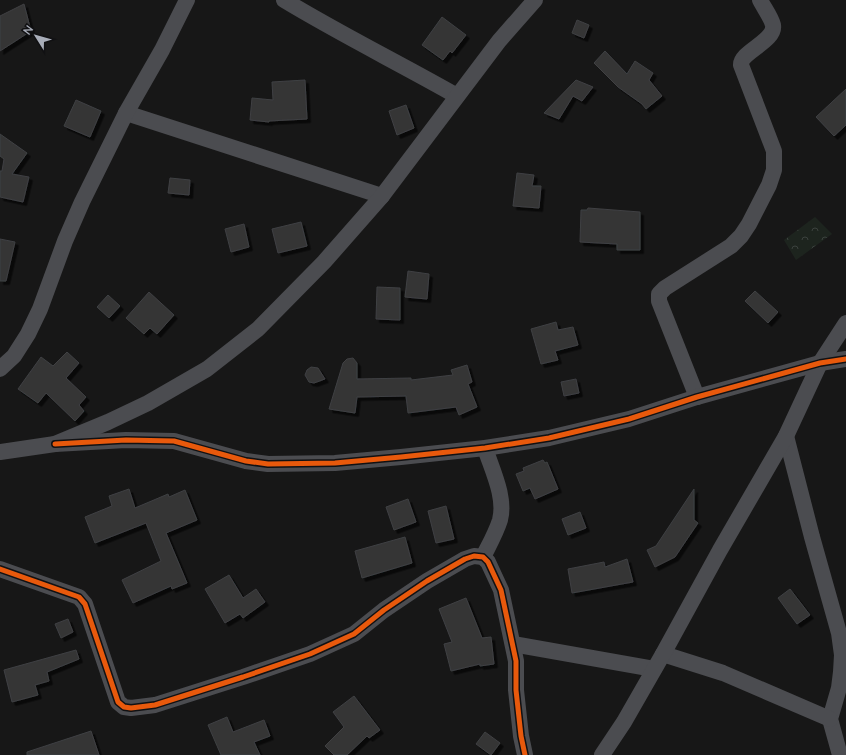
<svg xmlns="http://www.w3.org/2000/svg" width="846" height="755" font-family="Lato,sans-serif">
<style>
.park{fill:url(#park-crowns)}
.building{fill:#353536;stroke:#3f4043;filter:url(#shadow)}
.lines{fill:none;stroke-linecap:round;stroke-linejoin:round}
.street{stroke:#4b4c50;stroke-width:16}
.cycleway-casing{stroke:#111113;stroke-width:8}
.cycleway{stroke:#e8590c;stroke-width:5}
</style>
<defs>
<pattern id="park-crowns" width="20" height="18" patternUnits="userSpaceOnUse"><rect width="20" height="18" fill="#1d241e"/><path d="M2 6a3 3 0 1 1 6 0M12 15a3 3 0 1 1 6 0" fill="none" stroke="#3b413d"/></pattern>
<filter id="shadow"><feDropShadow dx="3.5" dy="3.5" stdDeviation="0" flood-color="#0009"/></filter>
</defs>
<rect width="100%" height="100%" fill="#171717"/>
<path class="park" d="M 815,217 L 832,234 L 796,260 L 784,240 Z"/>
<g class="building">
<path d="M 24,4 L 31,31 L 0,51 L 0,16 Z"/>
<path d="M 442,17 L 466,35 L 452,53 L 450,51 L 443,60 L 422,45 Z"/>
<path d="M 577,20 L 589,25 L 584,38 L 572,33 Z"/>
<path d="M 605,51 L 627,74 L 635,61 L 653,73 L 649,80 L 662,96 L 646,109 L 642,104 L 618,87 L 594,63 Z"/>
<path d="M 305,80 L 307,119 L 269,121 L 269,122 L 250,120 L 252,98 L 273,100 L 272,82 Z"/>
<path d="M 576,80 L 593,87 L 582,101 L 573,96 L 559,119 L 544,113 Z"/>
<path d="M 846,89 L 846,125 L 834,136 L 816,117 Z"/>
<path d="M 76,100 L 101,111 L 90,137 L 64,126 Z"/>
<path d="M 406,105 L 414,128 L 397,135 L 389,111 Z"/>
<path d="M 0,134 L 27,153 L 12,174 L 29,177 L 23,202 L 0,197 L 0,171 L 2,171 L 4,159 L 0,156 Z"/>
<path d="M 517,173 L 534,175 L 532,186 L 541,186 L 539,208 L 513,206 Z"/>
<path d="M 170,178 L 190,180 L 189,195 L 168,193 Z"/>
<path d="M 588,208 L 640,212 L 640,250 L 617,250 L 617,244 L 580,242 L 581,210 L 587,210 Z"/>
<path d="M 301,222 L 307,246 L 278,253 L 272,229 Z"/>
<path d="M 244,224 L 249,247 L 231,252 L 225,229 Z"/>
<path d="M 0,239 L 15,242 L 6,281 L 0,281 Z"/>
<path d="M 408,271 L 429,274 L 427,299 L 405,297 Z"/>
<path d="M 377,287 L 400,288 L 400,320 L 376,319 Z"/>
<path d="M 755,291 L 778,312 L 768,323 L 745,301 Z"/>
<path d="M 149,292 L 174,315 L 157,334 L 150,328 L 144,334 L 126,318 Z"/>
<path d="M 108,295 L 120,306 L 109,318 L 97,307 Z"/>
<path d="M 556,322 L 558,330 L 573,327 L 578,345 L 555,351 L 558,360 L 541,364 L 531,329 Z"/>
<path d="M 67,352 L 79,363 L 66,378 L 86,397 L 79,405 L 84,411 L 75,421 L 46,393 L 38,403 L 18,389 L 41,357 L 53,366 Z"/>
<path d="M 353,358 L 357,363 L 357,379 L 411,378 L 411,380 L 453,375 L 451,370 L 467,365 L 472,382 L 468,384 L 477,407 L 459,415 L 456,407 L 408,413 L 406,396 L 357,397 L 355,413 L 329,409 L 343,363 L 347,359 Z"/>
<path d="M 311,367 L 318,368 L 325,379 L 314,383 L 309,382 L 305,375 L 307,370 Z"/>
<path d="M 576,379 L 579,393 L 564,396 L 561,382 Z"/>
<path d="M 543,460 L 545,463 L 547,462 L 558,489 L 535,499 L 530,488 L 523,491 L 516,474 L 524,471 L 523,468 Z"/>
<path d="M 129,489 L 135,508 L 168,494 L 169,497 L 185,490 L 197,520 L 166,533 L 187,583 L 172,589 L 171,586 L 133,603 L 122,580 L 161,561 L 146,523 L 95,543 L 85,517 L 112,506 L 109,496 Z"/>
<path d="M 694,489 L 694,520 L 698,523 L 675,557 L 655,567 L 647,550 L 656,546 Z"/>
<path d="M 408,499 L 416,522 L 394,530 L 386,507 Z"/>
<path d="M 446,506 L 454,539 L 436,543 L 428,511 Z"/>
<path d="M 580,512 L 586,528 L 568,535 L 562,519 Z"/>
<path d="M 405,537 L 412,563 L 362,578 L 355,551 Z"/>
<path d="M 627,559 L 633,582 L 572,593 L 568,569 L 604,562 L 605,567 Z"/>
<path d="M 229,575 L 243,598 L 256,589 L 265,602 L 243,618 L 240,614 L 225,623 L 205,589 Z"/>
<path d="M 790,589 L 810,615 L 797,624 L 778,598 Z"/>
<path d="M 466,598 L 482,638 L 491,637 L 494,664 L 480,666 L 480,664 L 451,671 L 444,644 L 452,642 L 439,609 Z"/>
<path d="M 68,619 L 73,632 L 61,638 L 55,624 Z"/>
<path d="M 76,650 L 79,659 L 47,672 L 49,681 L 35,685 L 38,695 L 12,702 L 4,670 Z"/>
<path d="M 354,696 L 380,730 L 369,738 L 367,736 L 347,755 L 334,755 L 325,746 L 344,727 L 333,712 Z"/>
<path d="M 227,717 L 233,732 L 264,720 L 270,736 L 254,742 L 260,755 L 221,755 L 208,725 Z"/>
<path d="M 91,731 L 99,755 L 27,755 L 27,752 Z"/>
<path d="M 485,732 L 500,743 L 491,755 L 476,744 Z"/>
</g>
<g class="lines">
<g class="street">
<path d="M 284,0 C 340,34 399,63 457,96"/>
<path d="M 126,113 L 382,196"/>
<path d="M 0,369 L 14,356 L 28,334 L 40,309 L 65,241 L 82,202 L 126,113 L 162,50 L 187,0"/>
<path d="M 697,397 L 659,301 L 659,294 L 665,288 L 731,246 L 741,236 L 749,224 L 769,185 L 774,170 L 774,151 L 741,65 C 740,52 776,41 773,25 C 771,17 764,8 760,0"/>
<path d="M 786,436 L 812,537 L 839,633 L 842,655 L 841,672 L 839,688 L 830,719 L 840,755"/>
<path d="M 55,444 L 126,440 L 174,441 L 246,461 L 268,464 L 335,463 L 401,457 L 485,448 L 549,438 L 629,419 L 697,397 L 820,363 L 846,359"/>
<path d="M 0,452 L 55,444 L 108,422 L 148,403 L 207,369 L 258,329 L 324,262 L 382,196 L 499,41 L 535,0"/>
<path d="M 483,557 C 489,545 496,533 500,520 C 506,497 492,470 485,448"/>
<path d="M 0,569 L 79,597 L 85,604 L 118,702 L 124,707 L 131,708 L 155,705 L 243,677 L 310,654 L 354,634 L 384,610 L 427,581 L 465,559 L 474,556 L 483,557 L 488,562 L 501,590 L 516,661 L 516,690 L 521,736 L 525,755"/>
<path d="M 513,644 L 654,669"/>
<path d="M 663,654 L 723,673 L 830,719"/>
<path d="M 602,755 L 624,722 L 663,654 L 720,550 L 786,436 L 820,363 L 846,323"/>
</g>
<defs>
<g id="cycleway">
<path d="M 55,444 L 126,440 L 174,441 L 246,461 L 268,464 L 335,463 L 401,457 L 485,448 L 549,438 L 629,419 L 697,397 L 820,363 L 846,359"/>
<path d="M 0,569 L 79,597 L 85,604 L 118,702 L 124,707 L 131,708 L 155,705 L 243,677 L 310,654 L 354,634 L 384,610 L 427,581 L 465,559 L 474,556 L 483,557 L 488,562 L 501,590 L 516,661 L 516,690 L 521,736 L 525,755"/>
</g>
</defs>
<use href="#cycleway" class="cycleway-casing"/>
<use href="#cycleway" class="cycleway"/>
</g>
<g transform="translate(36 36) rotate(307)" stroke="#111113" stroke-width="3" paint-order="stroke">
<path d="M0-3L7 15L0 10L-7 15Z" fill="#a8adb8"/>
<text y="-6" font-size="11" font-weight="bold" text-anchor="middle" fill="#a8adb8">N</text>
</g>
</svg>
